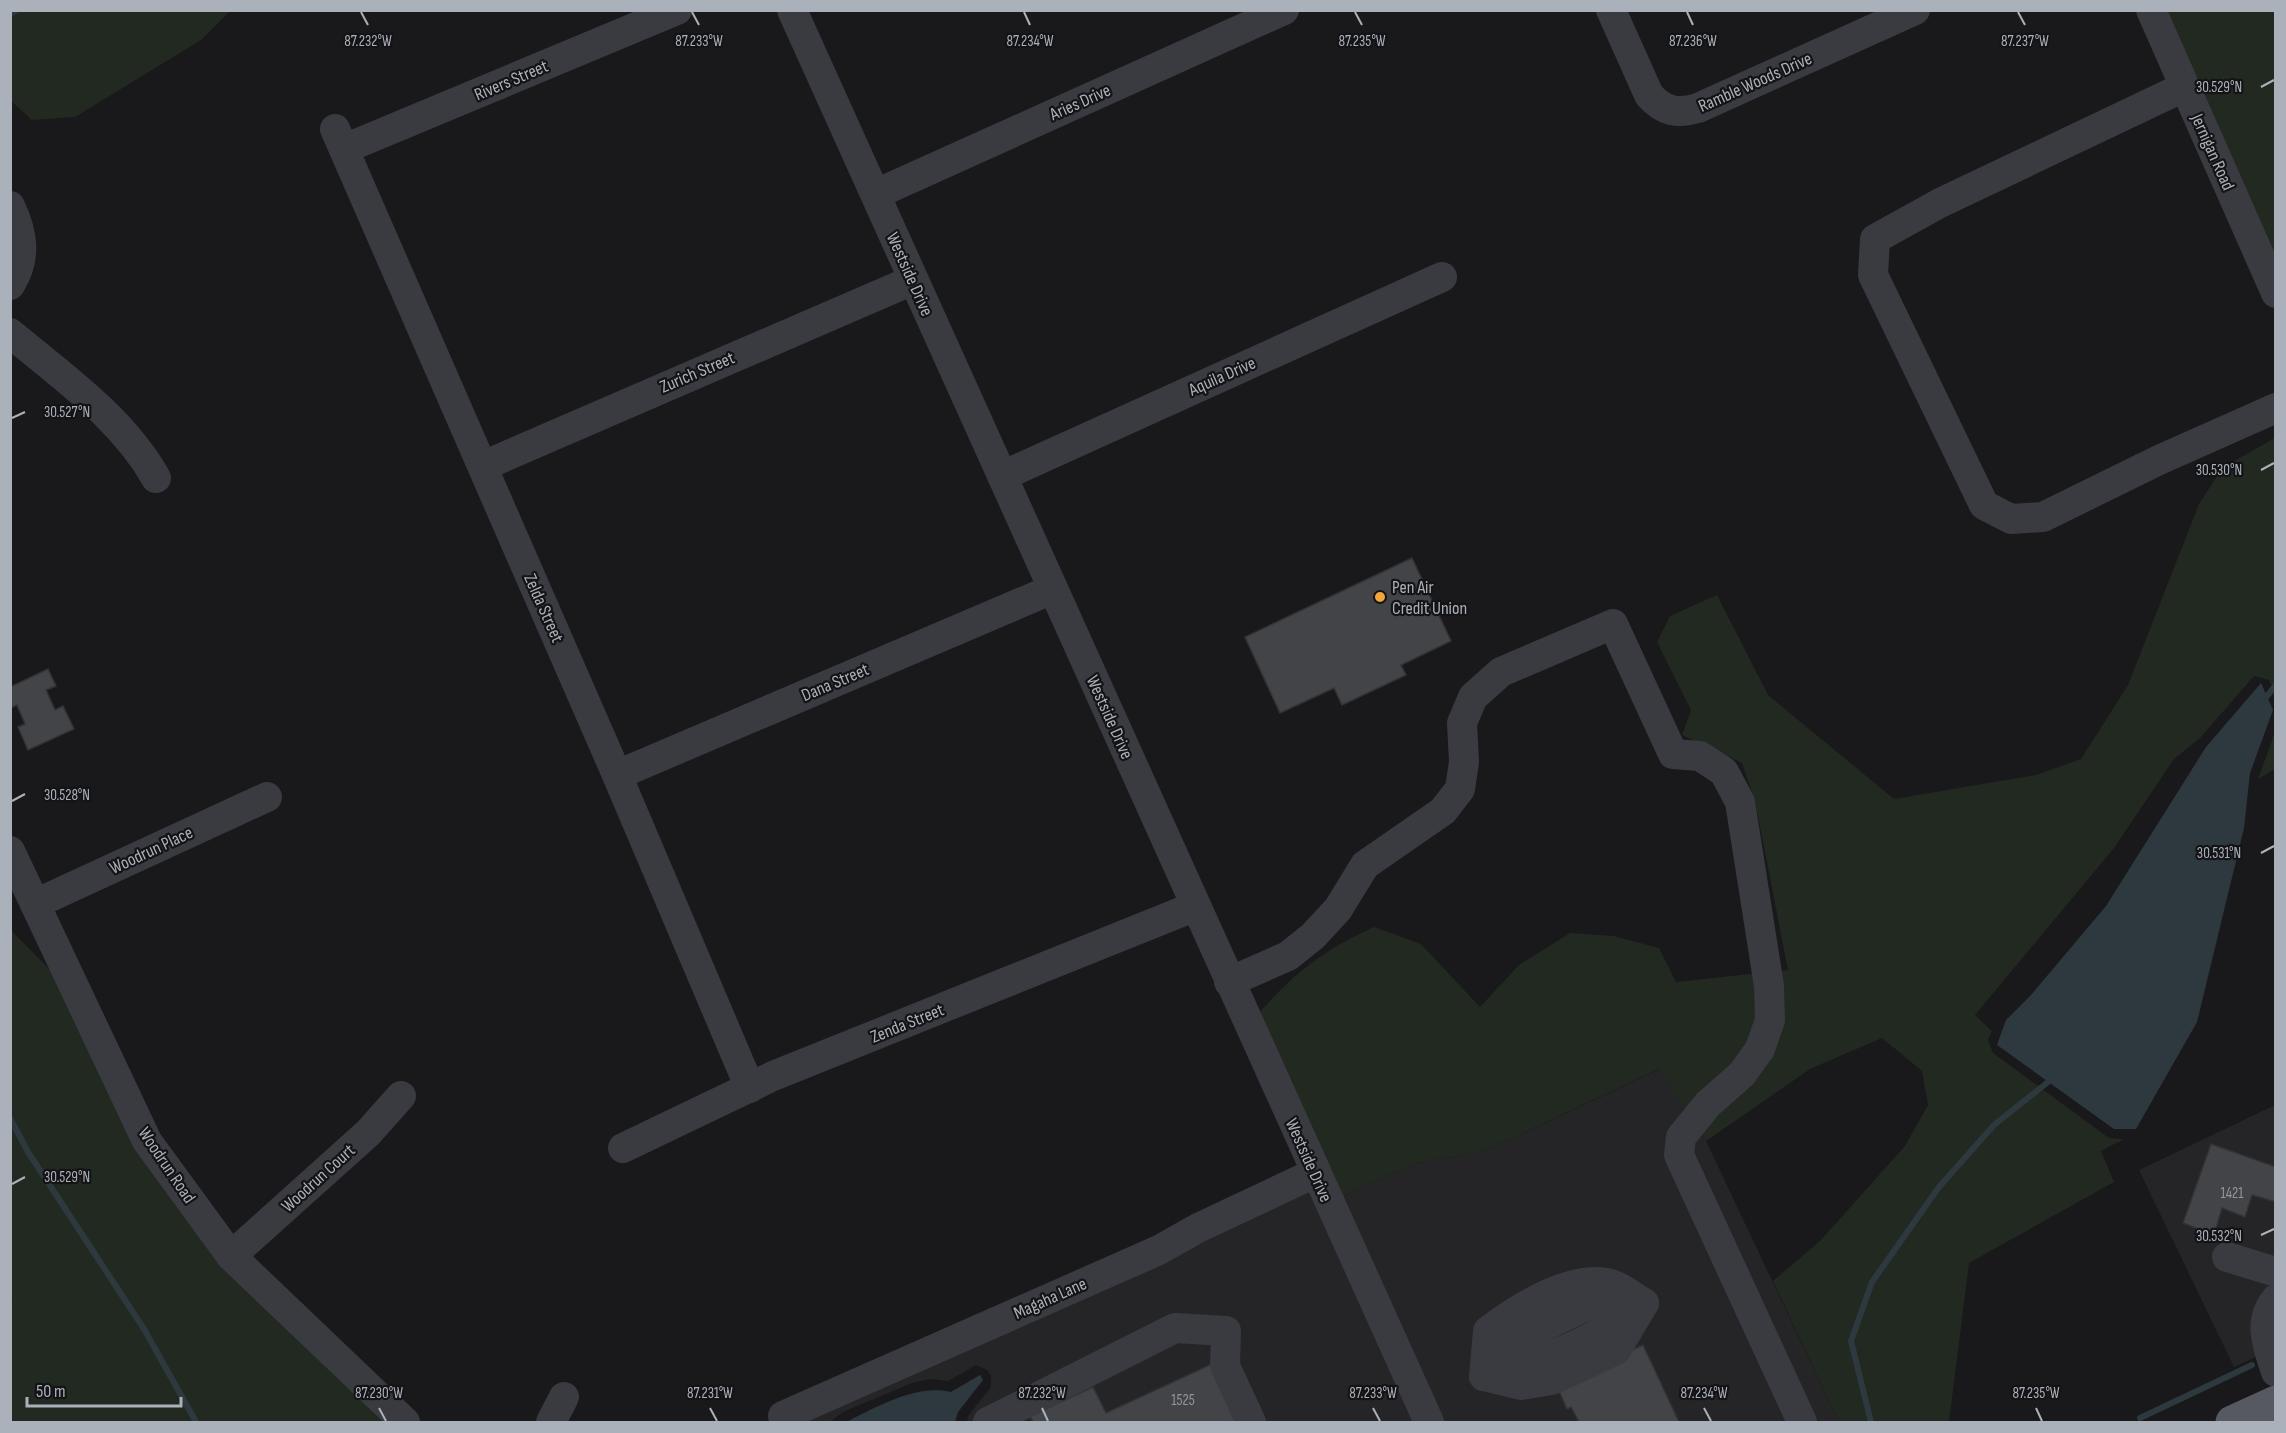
<svg xmlns="http://www.w3.org/2000/svg" width="2286" height="1433" font-family="'Sofia Sans Condensed',sans-serif">
<style>
.built{fill:#252528}
.green{fill:#212921}
.water{fill:#2e393f}
.lines{fill:none;stroke-linecap:round;stroke-linejoin:round}
.stream{stroke:#2e393f;stroke-width:6}
.building{fill:#434448;stroke:#333337;stroke-width:1.5}
.minor{stroke:#3a3b40;stroke-width:30}
.major{stroke:#56595f;stroke-width:33}
.ticks{fill:none;stroke:#abb1bb;stroke-width:2}
.poi-dot{fill:#f3a639;stroke:#141416;stroke-width:2}
.labels{text-anchor:middle;stroke-width:4.5;stroke-linejoin:round;paint-order:stroke}
.number-label{font-size:15px;fill:#91969e}
.street-label{font-size:18px;fill:#abb1bb;stroke:#141416}
.poi-label{font-size:18px;fill:#abb1bb;stroke:#141416;text-anchor:start}
.ticks-label{font-size:15px;text-anchor:middle;fill:#abb1bb;stroke:#141416;stroke-width:4.5;stroke-linejoin:round;paint-order:stroke}
</style>
<rect width="100%" height="100%" fill="#19191b"/>
<g class="built">
<path d="M 1660,1069 L 1706,1141 L 1839,1422 L 1441,1422 L 1338,1199 L 1414,1164 L 1487,1150 Z"/>
<path d="M 2275,1105 L 2275,1348 L 2234,1367 L 2139,1170 Z"/>
<path d="M 1310,1189 L 1418,1422 L 967,1422 L 968,1416 L 991,1387 L 991,1375 L 987,1370 L 976,1365 L 948,1381 L 930,1379 L 912,1383 L 843,1412 L 830,1422 L 797,1422 Z"/>
</g>
<g class="green">
<path d="M 11,10 L 230,10 L 230,11 L 201,40 L 75,117 L 32,120 L 11,101 Z"/>
<path d="M 2162,11 L 2275,11 L 2275,267 Z"/>
<path d="M 2275,438 L 2275,694 L 2269,680 L 2254,676 L 2200,738 L 2174,759 L 2114,848 L 1975,1015 L 1992,1031 L 1988,1040 L 1993,1053 L 2109,1138 L 2124,1139 L 2101,1151 L 2114,1182 L 1969,1263 L 1949,1422 L 1839,1422 L 1773,1281 L 1820,1241 L 1905,1146 L 1928,1105 L 1922,1071 L 1882,1038 L 1810,1069 L 1706,1141 L 1659,1069 L 1487,1150 L 1414,1164 L 1338,1199 L 1259,1013 C 1295,972 1324,950 1374,927 L 1421,944 L 1480,1007 L 1519,965 L 1570,933 L 1614,936 L 1659,948 L 1676,982 L 1788,970 L 1755,801 L 1742,763 L 1682,735 L 1691,710 L 1657,642 L 1670,616 L 1717,595 L 1768,695 L 1894,799 L 2036,775 L 2081,759 L 2128,685 L 2199,504 L 2223,467 Z"/>
<path d="M 2275,732 L 2275,769 L 2258,779 Z"/>
<path d="M 10,929 L 53,973 L 138,1145 L 390,1422 L 11,1422 L 10,1301 L 13,1299 L 10,1295 Z"/>
</g>
<g class="water">
<path d="M 2261,683 L 2273,710 L 2250,773 L 2244,828 L 2197,1022 L 2136,1129 L 2114,1129 L 1997,1045 L 2006,1020 L 2031,995 L 2106,906 L 2206,747 Z"/>
<path d="M 980,1375 L 983,1380 L 958,1412 L 955,1422 L 846,1422 C 877,1407 916,1384 951,1392 Z"/>
</g>
<g class="lines">
<g class="stream">
<path d="M 10,14 L 17,10"/>
<path d="M 2267,696 L 2276,685"/>
<path d="M 10,1118 L 28,1152 L 144,1329 L 196,1422"/>
<path d="M 2140,1418 L 2252,1365"/>
<path d="M 1871,1422 L 1851,1341 L 1872,1282 L 1939,1187 L 1994,1125 L 2048,1082"/>
</g>
</g>
<g class="building">
<path d="M 1412,558 L 1451,641 L 1401,665 L 1406,675 L 1342,705 L 1334,688 L 1280,713 L 1245,637 Z"/>
<path d="M 48,669 L 56,686 L 46,690 L 55,710 L 63,706 L 74,729 L 28,750 L 18,727 L 25,724 L 17,705 L 10,708 L 10,687 Z"/>
<path d="M 2211,1144 L 2276,1167 L 2276,1202 L 2252,1195 L 2245,1217 L 2222,1208 L 2214,1235 L 2183,1223 Z"/>
<path d="M 1643,1345 L 1679,1422 L 1579,1422 L 1571,1407 L 1567,1409 L 1556,1384 Z"/>
<path d="M 1214,1363 L 1242,1422 L 1033,1422 L 1030,1416 L 1093,1387 L 1106,1413 Z"/>
</g>
<g class="lines">
<g class="minor">
<path d="M 792,10 L 1429,1422"/>
<path d="M 1611,10 L 1649,95 C 1664,112 1678,114 1698,108 L 1915,10"/>
<path d="M 2151,10 L 2276,293"/>
<path d="M 2184,87 L 1940,203 L 1875,239 L 1873,275 L 1984,505 L 2011,519 L 2043,517 L 2159,460 L 2276,408"/>
<path d="M 335,129 L 617,775 L 750,1088"/>
<path d="M 344,149 L 677,10"/>
<path d="M 876,194 L 1284,10"/>
<path d="M 10,206 C 23,233 27,258 10,285"/>
<path d="M 10,333 C 63,377 122,418 156,478"/>
<path d="M 483,466 L 913,280"/>
<path d="M 1002,476 L 1442,277"/>
<path d="M 617,775 L 1053,589"/>
<path d="M 10,851 L 147,1141 L 231,1256 L 405,1422"/>
<path d="M 35,904 L 267,797"/>
<path d="M 1229,982 L 1288,956 L 1313,936 L 1338,909 L 1365,865 L 1443,811 L 1460,789 L 1464,762 L 1462,723 L 1473,697 L 1501,672 L 1613,624 L 1673,754 L 1700,756 L 1724,772 L 1740,802 L 1769,986 L 1770,1020 L 1760,1049 L 1742,1074 L 1708,1104 L 1681,1137 L 1679,1155 L 1802,1422"/>
<path d="M 623,1148 L 773,1076 L 1196,906"/>
<path d="M 231,1256 L 368,1133 L 401,1096"/>
<path d="M 2227,1257 L 2276,1272"/>
<path d="M 2276,1299 C 2257,1322 2268,1347 2276,1372"/>
<path d="M 1505,1370 C 1548,1359 1588,1343 1624,1317"/>
<path d="M 1484,1376 L 1488,1331 C 1517,1309 1568,1276 1607,1283 C 1619,1285 1633,1297 1644,1303"/>
<path d="M 1484,1376 L 1521,1385 L 1551,1380 L 1580,1367 L 1616,1350 L 1644,1303"/>
<path d="M 1484,1376 L 1508,1348 L 1530,1333 L 1586,1306 L 1607,1301 L 1632,1302"/>
<path d="M 783,1416 L 1159,1250 L 1198,1228 L 1315,1173"/>
<path d="M 551,1422 L 564,1397"/>
<path d="M 988,1422 L 1175,1328 L 1226,1331 L 1225,1366 L 1251,1422"/>
</g>
<path class="major" d="M 2232,1422 L 2276,1402"/>
</g>
<path class="ticks" d="M 361,12 L 368,25M 692,12 L 699,25M 1024,12 L 1030,25M 1355,12 L 1362,25M 1687,12 L 1693,25M 2018,12 L 2025,25M 2261,87 L 2274,80M 12,418 L 25,412M 2261,470 L 2274,463M 12,801 L 25,794M 2261,853 L 2274,846M 12,1184 L 25,1177M 2261,1235 L 2274,1229M 379,1408 L 386,1421M 710,1408 L 717,1421M 1042,1408 L 1048,1421M 1373,1408 L 1380,1421M 1704,1408 L 1711,1421M 2036,1408 L 2042,1421"/>
<circle class="poi-dot" cx="1380" cy="597" r="6"/>
<g class="labels">
<g class="number-label">
<text x="2232" y="1198">1421</text>
<text x="1183" y="1405">1525</text>
</g>
<g class="street-label">
<text transform="translate(511 80) rotate(-23)" y="6">Rivers Street</text>
<text transform="translate(1755 82) rotate(-24)" y="6">Ramble Woods Drive</text>
<text transform="translate(1080 102) rotate(-24)" y="6">Aries Drive</text>
<text transform="translate(2213 152) rotate(66)" y="6">Jernigan Road</text>
<text transform="translate(910 274) rotate(66)" y="6">Westside Drive</text>
<text transform="translate(697 372) rotate(-23)" y="6">Zurich Street</text>
<text transform="translate(1222 376) rotate(-24)" y="6">Aquila Drive</text>
<text transform="translate(544 608) rotate(66)" y="6">Zelda Street</text>
<text transform="translate(835 682) rotate(-23)" y="6">Dana Street</text>
<text transform="translate(1110 717) rotate(66)" y="6">Westside Drive</text>
<text transform="translate(151 850) rotate(-25)" y="6">Woodrun Place</text>
<text transform="translate(907 1023) rotate(-22)" y="6">Zenda Street</text>
<text transform="translate(1309 1160) rotate(66)" y="6">Westside Drive</text>
<text transform="translate(167 1165) rotate(56)" y="6">Woodrun Road</text>
<text transform="translate(318 1178) rotate(-42)" y="6">Woodrun Court</text>
<text transform="translate(1050 1298) rotate(-24)" y="6">Magaha Lane</text>
</g>
<g class="poi-label">
<text x="1392" y="593">Pen Air<tspan x="1392" dy="21">Credit Union</tspan></text>
</g>
</g>
<g class="ticks-label">
<text x="368" y="46">87.232°W</text>
<text x="699" y="46">87.233°W</text>
<text x="1030" y="46">87.234°W</text>
<text x="1362" y="46">87.235°W</text>
<text x="1693" y="46">87.236°W</text>
<text x="2025" y="46">87.237°W</text>
<text x="2219" y="92">30.529°N</text>
<text x="67" y="417">30.527°N</text>
<text x="2219" y="475">30.530°N</text>
<text x="67" y="800">30.528°N</text>
<text x="2219" y="858">30.531°N</text>
<text x="67" y="1182">30.529°N</text>
<text x="2219" y="1241">30.532°N</text>
<text x="379" y="1398">87.230°W</text>
<text x="710" y="1398">87.231°W</text>
<text x="1042" y="1398">87.232°W</text>
<text x="1373" y="1398">87.233°W</text>
<text x="1704" y="1398">87.234°W</text>
<text x="2036" y="1398">87.235°W</text>
</g>
<rect width="2286" height="1433" fill="none" stroke="#abb1bb" stroke-width="24"/>
<path d="M27 1397v9h154v-9" fill="none" stroke="#abb1bb" stroke-width="3"/>
<text x="36" y="1397" font-size="18" fill="#abb1bb" stroke="#141416" stroke-width="4.5" paint-order="stroke">50 m</text>
</svg>
